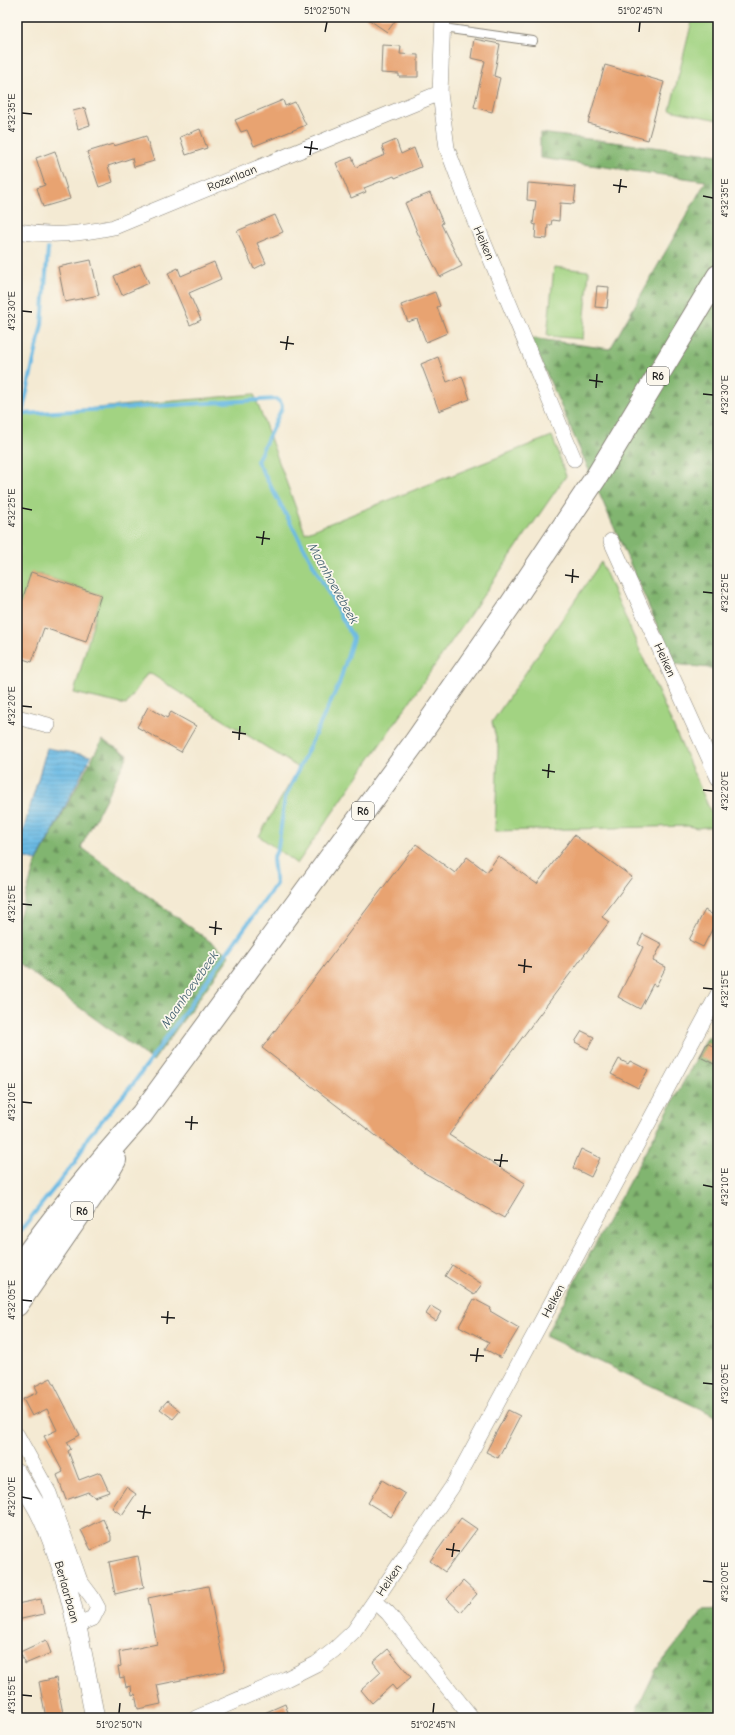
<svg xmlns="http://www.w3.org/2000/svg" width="735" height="1735" font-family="'Comic Neue',sans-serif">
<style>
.grass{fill:#a2d382;stroke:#5f784f}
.forest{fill:url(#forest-firs);stroke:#4e6846}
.water{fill:url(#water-rules);stroke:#436b80}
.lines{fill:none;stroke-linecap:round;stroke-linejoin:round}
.stream{stroke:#6abae4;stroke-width:4}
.building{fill:#e8a371}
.service-casing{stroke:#888378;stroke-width:10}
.minor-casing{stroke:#888378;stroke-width:16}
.tertiary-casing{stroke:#888378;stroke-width:20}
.primary-casing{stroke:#888378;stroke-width:24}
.service{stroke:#fff;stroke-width:8}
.minor{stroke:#fff;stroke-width:15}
.tertiary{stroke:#fff;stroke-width:19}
.primary{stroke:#fff;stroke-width:22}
.ticks{fill:none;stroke:#1c1c1c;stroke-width:1.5}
.labels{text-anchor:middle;stroke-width:3.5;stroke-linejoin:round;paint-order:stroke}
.shield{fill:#fbf7ec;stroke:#5f5e5a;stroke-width:1}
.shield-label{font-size:11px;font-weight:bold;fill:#1c1c1c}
.street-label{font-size:12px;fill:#1c1c1c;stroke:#fbf7ec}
.water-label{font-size:13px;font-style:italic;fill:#3b5b6c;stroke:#fbf7ec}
.neatline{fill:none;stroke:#1c1c1c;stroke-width:1.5}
.ticks-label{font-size:10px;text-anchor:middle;fill:#1c1c1c}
</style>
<defs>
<pattern id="forest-firs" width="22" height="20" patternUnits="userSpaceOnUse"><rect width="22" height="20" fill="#81b570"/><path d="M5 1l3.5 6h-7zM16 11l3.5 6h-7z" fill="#69925b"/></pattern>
<pattern id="water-rules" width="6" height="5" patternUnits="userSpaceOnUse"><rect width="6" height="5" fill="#6abae4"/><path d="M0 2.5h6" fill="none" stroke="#5b9fc3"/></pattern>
</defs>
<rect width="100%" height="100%" fill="#fbf7ec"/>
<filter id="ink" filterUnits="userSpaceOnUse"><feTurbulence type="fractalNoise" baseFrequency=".025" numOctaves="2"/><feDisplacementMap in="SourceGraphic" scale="8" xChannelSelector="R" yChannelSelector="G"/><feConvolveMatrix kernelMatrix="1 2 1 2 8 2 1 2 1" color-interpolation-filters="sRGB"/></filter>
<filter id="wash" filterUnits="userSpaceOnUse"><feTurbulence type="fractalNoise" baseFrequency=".012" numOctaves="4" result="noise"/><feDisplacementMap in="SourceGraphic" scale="16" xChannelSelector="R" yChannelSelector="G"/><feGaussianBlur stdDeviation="0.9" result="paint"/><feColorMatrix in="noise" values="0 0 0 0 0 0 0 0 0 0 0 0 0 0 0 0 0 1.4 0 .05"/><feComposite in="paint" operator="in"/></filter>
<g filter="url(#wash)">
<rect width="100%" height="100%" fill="#f4ead3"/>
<g class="grass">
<path d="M 693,17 L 718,17 L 718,120 L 670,110 Z"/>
<path d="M 554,267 L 589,271 L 583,339 L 547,336 Z"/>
<path d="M 254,394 L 305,533 L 552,436 L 566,476 L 297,864 L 259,836 L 299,768 L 148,672 L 126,705 L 74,693 L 101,595 L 32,572 L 21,604 L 17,602 L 17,415 Z"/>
<path d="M 601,562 L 717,826 L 697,828 L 688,826 L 495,831 L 498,746 L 492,722 Z"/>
</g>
<g class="forest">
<path d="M 540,133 L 718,155 L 718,669 L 674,664 L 531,338 L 610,349 L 706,181 L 540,158 Z"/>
<path d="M 102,740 L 128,755 L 81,847 L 230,956 L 153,1061 L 17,962 L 17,924 L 35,865 Z"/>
<path d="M 708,1037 L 718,1042 L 718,1417 L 545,1336 Z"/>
<path d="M 718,1609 L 718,1718 L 633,1718 L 655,1671 L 703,1610 Z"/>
</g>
<path class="water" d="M 47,748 L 91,756 L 37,861 L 17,856 L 17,852 Z"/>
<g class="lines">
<path class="stream" d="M 17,1235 L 75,1162 L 88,1137 L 133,1084 L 276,884 L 273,859 L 278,848 L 285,798 L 339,684 L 353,638 L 257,461 L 282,408 C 282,403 280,402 276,399 L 22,414 L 42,324 L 48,249"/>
</g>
<g id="blocks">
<g class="building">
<path d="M 365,17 L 398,17 L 387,32 Z"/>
<path d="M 474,39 L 500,44 L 494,76 L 500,78 L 492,112 L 474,107 L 485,61 L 471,58 Z"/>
<path d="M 382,45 L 401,46 L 400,54 L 418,55 L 418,77 L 399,77 L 399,74 L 381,73 Z"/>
<path d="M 605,65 L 664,82 L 648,140 L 588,123 Z"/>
<path d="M 283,100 L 285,106 L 295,102 L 306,125 L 254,146 L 247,130 L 241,132 L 235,120 Z"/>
<path d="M 85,108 L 90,125 L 78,129 L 73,111 Z"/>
<path d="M 200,129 L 207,148 L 186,155 L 180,137 Z"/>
<path d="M 146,136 L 154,161 L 134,167 L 132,158 L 108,166 L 113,182 L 99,187 L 87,152 L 113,144 L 114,146 Z"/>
<path d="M 396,140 L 401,154 L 414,148 L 421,167 L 395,178 L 394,176 L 364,188 L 366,192 L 351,198 L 336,163 L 352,157 L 356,167 L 385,155 L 382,146 Z"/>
<path d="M 55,151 L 70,199 L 43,207 L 37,188 L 45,185 L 36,158 Z"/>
<path d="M 528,183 L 576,187 L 574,204 L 560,203 L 559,221 L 552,220 L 551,225 L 548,225 L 547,239 L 535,238 L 536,225 L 533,224 L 536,201 L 527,200 Z"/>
<path d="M 430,193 L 443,223 L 441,224 L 462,266 L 440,277 L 418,234 L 405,203 Z"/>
<path d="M 275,215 L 283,232 L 257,243 L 266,263 L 254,269 L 237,231 Z"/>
<path d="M 91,260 L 99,295 L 65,302 L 58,267 Z"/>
<path d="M 214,262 L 221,279 L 189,293 L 201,320 L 190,325 L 168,273 L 178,268 L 181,276 Z"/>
<path d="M 140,264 L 149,283 L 122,295 L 114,276 Z"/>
<path d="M 597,286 L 609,287 L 607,308 L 595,307 Z"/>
<path d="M 435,292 L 440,306 L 437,307 L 447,333 L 426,342 L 417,319 L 408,322 L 401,305 Z"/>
<path d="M 438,357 L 447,382 L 462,376 L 470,399 L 439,411 L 421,364 Z"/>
<path d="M 31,572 L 101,595 L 86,642 L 44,628 L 32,662 L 17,657 L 17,602 L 21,604 Z"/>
<path d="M 148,707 L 167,718 L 171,712 L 196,726 L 181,752 L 137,727 Z"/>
<path d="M 574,835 L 632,877 L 602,917 L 609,922 L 449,1135 L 525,1183 L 504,1218 L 423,1172 L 262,1048 L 416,844 L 455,873 L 467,857 L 487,872 L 498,856 L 537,884 Z"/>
<path d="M 705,910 L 718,918 L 703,947 L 689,940 Z"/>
<path d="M 643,934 L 662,944 L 653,961 L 666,967 L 656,986 L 653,984 L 640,1009 L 618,997 L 643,947 L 638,944 Z"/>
<path d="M 582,1031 L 594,1037 L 588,1049 L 575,1042 Z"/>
<path d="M 707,1043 L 718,1049 L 718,1066 L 700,1057 Z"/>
<path d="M 619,1059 L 628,1064 L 630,1061 L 648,1070 L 638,1088 L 611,1074 Z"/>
<path d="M 581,1149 L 600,1158 L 591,1177 L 573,1168 Z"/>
<path d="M 452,1265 L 482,1284 L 474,1295 L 445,1276 Z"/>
<path d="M 474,1299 L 491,1308 L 490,1311 L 519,1328 L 501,1358 L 485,1349 L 489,1342 L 459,1326 Z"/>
<path d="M 431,1306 L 441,1312 L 436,1321 L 426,1314 Z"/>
<path d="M 51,1378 L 80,1435 L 67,1442 L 71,1449 L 68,1451 L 79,1480 L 100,1472 L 109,1492 L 95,1497 L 88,1492 L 66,1500 L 57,1475 L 63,1472 L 44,1436 L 57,1430 L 47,1409 L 32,1416 L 23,1399 L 38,1392 L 35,1386 Z"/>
<path d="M 167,1401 L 180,1411 L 173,1419 L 160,1409 Z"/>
<path d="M 508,1410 L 520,1416 L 498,1458 L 486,1452 Z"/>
<path d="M 382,1480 L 405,1494 L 391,1517 L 368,1503 Z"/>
<path d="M 126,1487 L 136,1494 L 122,1515 L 112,1508 Z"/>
<path d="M 461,1518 L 477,1529 L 445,1572 L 430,1561 Z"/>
<path d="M 103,1519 L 111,1536 L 111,1541 L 91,1550 L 81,1530 Z"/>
<path d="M 138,1556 L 144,1587 L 115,1594 L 109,1562 Z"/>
<path d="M 463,1581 L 477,1594 L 461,1612 L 447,1599 Z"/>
<path d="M 208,1586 L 225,1671 L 157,1685 L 161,1704 L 138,1709 L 135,1694 L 132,1695 L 131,1686 L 126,1687 L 124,1677 L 120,1678 L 118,1667 L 121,1666 L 119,1652 L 157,1644 L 148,1598 Z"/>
<path d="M 41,1599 L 44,1614 L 17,1620 L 17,1604 Z"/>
<path d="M 46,1640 L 51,1653 L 25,1664 L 20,1652 Z"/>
<path d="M 388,1649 L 411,1677 L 396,1690 L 392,1685 L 372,1703 L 361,1690 L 381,1672 L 373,1662 Z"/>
<path d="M 56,1678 L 64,1718 L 46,1718 L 39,1682 Z"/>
<path d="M 285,1704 L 290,1718 L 253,1718 Z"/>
</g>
</g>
</g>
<g filter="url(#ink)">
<use href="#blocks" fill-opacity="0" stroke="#888378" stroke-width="1"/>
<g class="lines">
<defs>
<path id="service" d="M 443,28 L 533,41"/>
<g id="minor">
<path d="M 443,17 L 440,93 L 447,148 L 469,207 L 574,459"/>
<path d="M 17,231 C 52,237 80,234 114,227 L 440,93"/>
<path d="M 611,541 L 718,778"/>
<path d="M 17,717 L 48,725"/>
<path d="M 17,1435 L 49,1493 L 80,1581 L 92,1597 L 98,1608 L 93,1618 L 76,1625"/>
<path d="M 375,1601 L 388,1613 L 472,1718"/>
<path d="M 196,1718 L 286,1679 L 316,1664 L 334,1650 L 354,1631 L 452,1487 L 718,994"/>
</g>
<path id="tertiary" d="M 17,1474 C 24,1486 32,1498 39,1511 C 71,1574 81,1650 95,1718"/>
<g id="primary">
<path d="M 17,1269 C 55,1214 98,1163 142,1114 L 415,742 L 509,607 L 597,476 L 718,276"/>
<path d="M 17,1305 L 106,1176 L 115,1160"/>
</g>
</defs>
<use href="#service" class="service-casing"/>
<use href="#minor" class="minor-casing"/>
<use href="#tertiary" class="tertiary-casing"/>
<use href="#primary" class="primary-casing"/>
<use href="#service" class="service"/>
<use href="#minor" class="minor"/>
<use href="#tertiary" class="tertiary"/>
<use href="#primary" class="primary"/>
</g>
</g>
<path class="ticks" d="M 325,32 L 327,22M 639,32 L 640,22M 22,113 L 32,114M 304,147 L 318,149M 310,155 L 312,141M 613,185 L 627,187M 619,193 L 621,179M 703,196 L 713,198M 22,311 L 32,312M 280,342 L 294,344M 286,350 L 288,336M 589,380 L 603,382M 596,388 L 597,374M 703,394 L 713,395M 22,508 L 32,510M 256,537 L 270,539M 262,545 L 264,531M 565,575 L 579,577M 572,583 L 573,569M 703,592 L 713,593M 22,706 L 32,707M 232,732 L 246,734M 239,740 L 240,726M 542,770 L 555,772M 548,778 L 549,764M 703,790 L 713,791M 22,904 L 32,905M 209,927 L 222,929M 215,935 L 216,921M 518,965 L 532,967M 524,973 L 525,959M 703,988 L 713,989M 22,1102 L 32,1103M 185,1122 L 198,1123M 191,1130 L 192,1116M 494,1160 L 508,1161M 500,1167 L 502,1154M 703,1185 L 713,1187M 22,1300 L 32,1301M 161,1317 L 175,1318M 167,1324 L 168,1311M 470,1355 L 484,1356M 476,1362 L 478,1348M 703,1383 L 713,1384M 22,1497 L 32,1499M 137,1511 L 151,1513M 143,1519 L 145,1505M 446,1549 L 460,1551M 452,1557 L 454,1543M 703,1581 L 713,1582M 22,1695 L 32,1696M 119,1713 L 120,1703M 433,1713 L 434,1703"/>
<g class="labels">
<g class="shield">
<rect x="647" y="367" width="22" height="18" rx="3"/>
<rect x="352" y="802" width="22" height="18" rx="3"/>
<rect x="71" y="1202" width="22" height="18" rx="3"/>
</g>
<g class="shield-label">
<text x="658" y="380">R6</text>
<text x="363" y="815">R6</text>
<text x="82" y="1215">R6</text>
</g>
<g class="street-label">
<text transform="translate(232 178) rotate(-22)" y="4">Rozenlaan</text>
<text transform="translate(484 243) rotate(67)" y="4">Heiken</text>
<text transform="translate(665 660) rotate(66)" y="4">Heiken</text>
<text transform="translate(553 1301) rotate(-62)" y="4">Heiken</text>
<text transform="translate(389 1580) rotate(-56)" y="4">Heiken</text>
<text transform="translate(67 1592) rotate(74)" y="4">Berlaarbaan</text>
</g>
<g class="water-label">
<text transform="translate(334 583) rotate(61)" y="5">Maanhoevebeek</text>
<text transform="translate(189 989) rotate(-55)" y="5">Maanhoevebeek</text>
</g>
</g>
<rect width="735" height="1735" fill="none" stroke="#fbf7ec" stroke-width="44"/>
<rect x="22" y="22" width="691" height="1691" class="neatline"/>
<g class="ticks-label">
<text x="327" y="14">51°02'50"N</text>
<text x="640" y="14">51°02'45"N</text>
<text transform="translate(11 113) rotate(-90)" y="4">4°32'35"E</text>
<text transform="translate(724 198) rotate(-90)" y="4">4°32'35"E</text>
<text transform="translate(11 311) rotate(-90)" y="4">4°32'30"E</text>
<text transform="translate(724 395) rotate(-90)" y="4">4°32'30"E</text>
<text transform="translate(11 508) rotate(-90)" y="4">4°32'25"E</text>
<text transform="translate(724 593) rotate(-90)" y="4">4°32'25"E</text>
<text transform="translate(11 706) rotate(-90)" y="4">4°32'20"E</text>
<text transform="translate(724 791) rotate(-90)" y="4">4°32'20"E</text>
<text transform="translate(11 904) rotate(-90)" y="4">4°32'15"E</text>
<text transform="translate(724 989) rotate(-90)" y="4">4°32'15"E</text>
<text transform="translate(11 1102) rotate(-90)" y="4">4°32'10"E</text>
<text transform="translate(724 1187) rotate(-90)" y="4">4°32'10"E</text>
<text transform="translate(11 1300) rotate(-90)" y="4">4°32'05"E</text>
<text transform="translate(724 1384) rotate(-90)" y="4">4°32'05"E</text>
<text transform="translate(11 1497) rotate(-90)" y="4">4°32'00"E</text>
<text transform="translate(724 1582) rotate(-90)" y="4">4°32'00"E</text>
<text transform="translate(11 1695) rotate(-90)" y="4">4°31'55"E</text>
<text x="119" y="1728">51°02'50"N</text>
<text x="433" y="1728">51°02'45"N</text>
</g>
</svg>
